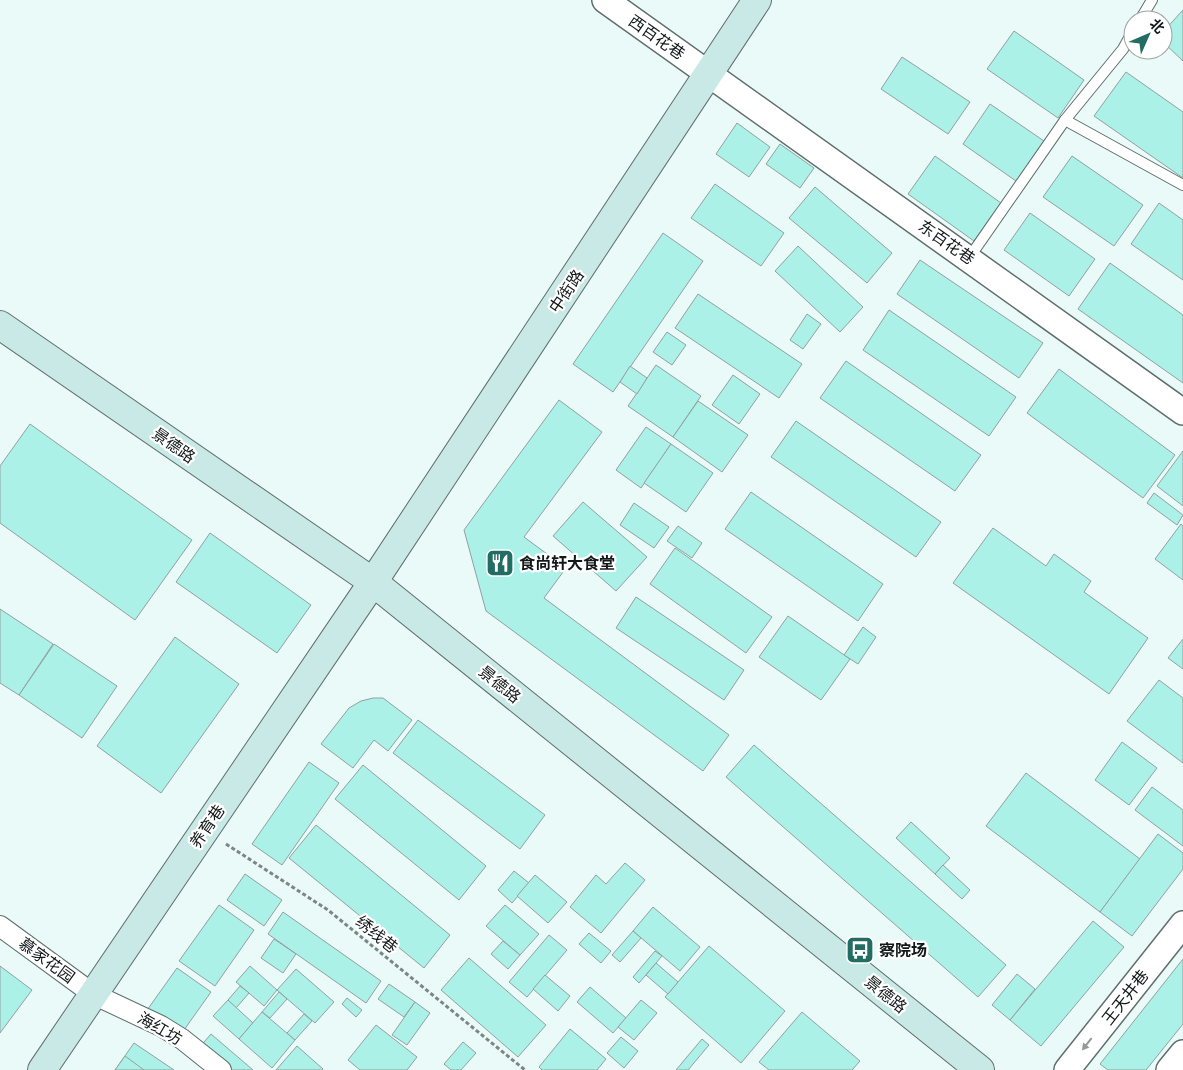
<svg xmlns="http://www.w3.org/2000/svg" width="1183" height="1070" font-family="'Zilla Slab','Noto Sans SC',serif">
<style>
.building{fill:#abf1e8;stroke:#91a19f}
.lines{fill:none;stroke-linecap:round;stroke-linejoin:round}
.service-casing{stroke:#5f6f6c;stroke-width:12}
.minor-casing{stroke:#5f6f6c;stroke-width:22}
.tertiary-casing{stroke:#5f6f6c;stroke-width:28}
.secondary-casing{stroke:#5f6f6c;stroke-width:30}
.path{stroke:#7b8685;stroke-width:3;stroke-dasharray:4 2.5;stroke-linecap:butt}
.service{stroke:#fff;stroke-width:10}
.minor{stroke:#fff;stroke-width:20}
.tertiary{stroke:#fff;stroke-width:25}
.secondary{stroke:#c8e9e5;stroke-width:28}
.oneway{fill:#949797}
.labels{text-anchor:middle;stroke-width:4.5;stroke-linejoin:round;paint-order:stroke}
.street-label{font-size:16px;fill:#121818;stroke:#fff}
.poi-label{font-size:16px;font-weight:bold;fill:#121818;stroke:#fff;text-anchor:start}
</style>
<rect width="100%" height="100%" fill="#e9faf8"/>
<g class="building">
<path d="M 1183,10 L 1183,61 L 1163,42 L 1163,32 Z"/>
<path d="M 1014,31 L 1084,80 L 1058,118 L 987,69 Z"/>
<path d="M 902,57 L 970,102 L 948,134 L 881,89 Z"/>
<path d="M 1126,72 L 1183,112 L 1183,178 L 1094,116 Z"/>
<path d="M 990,104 L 1044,141 L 1016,181 L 963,144 Z"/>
<path d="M 737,123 L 770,147 L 749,177 L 716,154 Z"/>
<path d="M 780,144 L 814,168 L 800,188 L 766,164 Z"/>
<path d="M 935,156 L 1001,203 L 974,241 L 908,194 Z"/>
<path d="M 1072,156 L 1143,205 L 1114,246 L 1043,197 Z"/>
<path d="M 715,184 L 784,233 L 761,266 L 691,218 Z"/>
<path d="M 815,187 L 892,253 L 867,283 L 789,218 Z"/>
<path d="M 1159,203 L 1183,220 L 1183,280 L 1131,244 Z"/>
<path d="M 1030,213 L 1095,259 L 1069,296 L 1004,250 Z"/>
<path d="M 663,233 L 703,261 L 613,392 L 573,364 Z"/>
<path d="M 798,246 L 863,307 L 840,332 L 775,271 Z"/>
<path d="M 920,260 L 1043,343 L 1019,378 L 897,294 Z"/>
<path d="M 1110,263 L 1183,315 L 1183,383 L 1078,309 Z"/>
<path d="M 698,294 L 802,364 L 779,398 L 675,328 Z"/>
<path d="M 889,310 L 1016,397 L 989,436 L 863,350 Z"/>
<path d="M 807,314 L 821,324 L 803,349 L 790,340 Z"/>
<path d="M 667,332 L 686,345 L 672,365 L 653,352 Z"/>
<path d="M 846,361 L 981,455 L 955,491 L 820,398 Z"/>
<path d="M 656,365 L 701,396 L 673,437 L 628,406 Z"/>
<path d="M 630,366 L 647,378 L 637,394 L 620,382 Z"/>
<path d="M 1059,369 L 1175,455 L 1143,498 L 1027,413 Z"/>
<path d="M 733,375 L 760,394 L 739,424 L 712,405 Z"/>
<path d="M 559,400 L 602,432 L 524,537 L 566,568 L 544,598 L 729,735 L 703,771 L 486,611 L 464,530 Z"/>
<path d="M 698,401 L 748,435 L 722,472 L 673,437 Z"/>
<path d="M 796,421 L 941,522 L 916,557 L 771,457 Z"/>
<path d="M 30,424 L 192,540 L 135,620 L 0,523 L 0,466 Z"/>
<path d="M 646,427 L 671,444 L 641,488 L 616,470 Z"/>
<path d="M 671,444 L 713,473 L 686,512 L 644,483 Z"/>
<path d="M 1183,451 L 1183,506 L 1157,486 Z"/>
<path d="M 751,492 L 883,584 L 858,621 L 725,529 Z"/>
<path d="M 1154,493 L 1183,515 L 1177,525 L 1147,503 Z"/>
<path d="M 583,502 L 647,557 L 616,591 L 553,536 Z"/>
<path d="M 634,503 L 669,527 L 654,548 L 620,525 Z"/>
<path d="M 1181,524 L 1183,526 L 1183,580 L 1155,559 Z"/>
<path d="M 678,526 L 702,543 L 692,558 L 667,541 Z"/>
<path d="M 993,528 L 1046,566 L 1054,554 L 1091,581 L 1084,592 L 1148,638 L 1109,694 L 953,583 Z"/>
<path d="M 210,533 L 311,605 L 277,653 L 176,582 Z"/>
<path d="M 675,548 L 772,617 L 746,653 L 650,584 Z"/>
<path d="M 636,597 L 744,670 L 724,700 L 616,628 Z"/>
<path d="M 0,609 L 53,644 L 19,695 L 0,683 Z"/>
<path d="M 788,616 L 850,659 L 821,700 L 759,657 Z"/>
<path d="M 863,627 L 876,637 L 858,664 L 844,655 Z"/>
<path d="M 175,637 L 239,684 L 161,793 L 97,746 Z"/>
<path d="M 1183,639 L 1183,669 L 1168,658 Z"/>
<path d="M 54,644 L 117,686 L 82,738 L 19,695 Z"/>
<path d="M 1159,680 L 1183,698 L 1183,763 L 1127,721 Z"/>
<path d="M 373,698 L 383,698 L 412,720 L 388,751 L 374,740 L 353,768 L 321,744 L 349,708 L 361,701 Z"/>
<path d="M 418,720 L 545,815 L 520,849 L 393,753 Z"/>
<path d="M 1122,742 L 1157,768 L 1129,805 L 1095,780 Z"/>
<path d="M 754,745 L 1006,965 L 978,997 L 726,777 Z"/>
<path d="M 309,762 L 339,783 L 282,865 L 252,844 Z"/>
<path d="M 363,765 L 486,866 L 459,900 L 335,799 Z"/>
<path d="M 1026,773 L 1140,859 L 1100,912 L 986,826 Z"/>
<path d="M 1152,787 L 1183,810 L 1183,846 L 1135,810 Z"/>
<path d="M 911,822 L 950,858 L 935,874 L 896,838 Z"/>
<path d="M 316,825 L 450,935 L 424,968 L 289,858 Z"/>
<path d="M 1158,834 L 1183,853 L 1183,869 L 1132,936 L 1100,912 Z"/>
<path d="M 625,863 L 645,880 L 601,933 L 570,907 L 596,875 L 606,884 Z"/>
<path d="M 943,865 L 970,890 L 962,899 L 935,874 Z"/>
<path d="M 514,871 L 529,883 L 512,903 L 498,890 Z"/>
<path d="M 245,874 L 282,900 L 264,926 L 227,900 Z"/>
<path d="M 535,875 L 567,902 L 548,923 L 517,896 Z"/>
<path d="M 219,905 L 254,930 L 215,986 L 179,961 Z"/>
<path d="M 505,905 L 539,934 L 520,955 L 486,926 Z"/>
<path d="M 653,907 L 700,947 L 680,971 L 633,931 Z"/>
<path d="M 283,912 L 381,981 L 366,1003 L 268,934 Z"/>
<path d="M 1093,921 L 1124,947 L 1041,1046 L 1010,1020 Z"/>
<path d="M 633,931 L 641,938 L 620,962 L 612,955 Z"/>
<path d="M 589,933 L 611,951 L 601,963 L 579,944 Z"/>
<path d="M 549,935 L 567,950 L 527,997 L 509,982 Z"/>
<path d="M 274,939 L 296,954 L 283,973 L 261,958 Z"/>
<path d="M 503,941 L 520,955 L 508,969 L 491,954 Z"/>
<path d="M 709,946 L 785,1011 L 741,1063 L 665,997 Z"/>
<path d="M 655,951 L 662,956 L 639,983 L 633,977 Z"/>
<path d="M 469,958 L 546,1025 L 518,1057 L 441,990 Z"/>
<path d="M 1183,959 L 1183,1024 L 1146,1070 L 1108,1070 L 1100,1064 Z"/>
<path d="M 656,963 L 678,982 L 668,994 L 646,975 Z"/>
<path d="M 0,966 L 32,990 L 0,1033 Z"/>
<path d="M 250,966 L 277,990 L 264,1006 L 236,982 Z"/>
<path d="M 177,968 L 211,992 L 179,1037 L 145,1013 Z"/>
<path d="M 296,969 L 334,1002 L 315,1023 L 277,990 Z"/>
<path d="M 1017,974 L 1035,989 L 1010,1020 L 992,1005 Z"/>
<path d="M 545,975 L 570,996 L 558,1011 L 533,989 Z"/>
<path d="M 389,984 L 415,1002 L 404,1017 L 378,999 Z"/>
<path d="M 240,986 L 249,993 L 236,1008 L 228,1000 Z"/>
<path d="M 590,987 L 626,1018 L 613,1033 L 577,1002 Z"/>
<path d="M 279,992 L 287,999 L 270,1018 L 262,1012 Z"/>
<path d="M 347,998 L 362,1010 L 356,1017 L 342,1004 Z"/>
<path d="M 228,1000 L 253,1023 L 239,1039 L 213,1016 Z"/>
<path d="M 641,1000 L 657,1013 L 634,1040 L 618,1027 Z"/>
<path d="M 415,1002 L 430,1013 L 407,1045 L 392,1035 Z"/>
<path d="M 262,1012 L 295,1040 L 272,1068 L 239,1039 Z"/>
<path d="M 802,1012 L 860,1061 L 852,1070 L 769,1070 L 759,1062 Z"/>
<path d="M 304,1014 L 312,1021 L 295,1040 L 287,1033 Z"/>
<path d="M 376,1025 L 417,1057 L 407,1070 L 360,1070 L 348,1060 Z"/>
<path d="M 570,1029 L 606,1059 L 597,1070 L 542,1070 L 539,1067 Z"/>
<path d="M 211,1034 L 253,1070 L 222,1070 L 198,1049 Z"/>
<path d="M 621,1037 L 638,1051 L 624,1068 L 607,1053 Z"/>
<path d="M 702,1039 L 709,1045 L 688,1070 L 676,1070 Z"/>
<path d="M 463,1042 L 476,1053 L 461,1070 L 451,1070 L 444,1064 Z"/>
<path d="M 134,1043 L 174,1070 L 115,1070 Z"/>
<path d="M 297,1046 L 323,1069 L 322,1070 L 276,1070 Z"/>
<path d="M 125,1056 L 144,1070 L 115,1070 Z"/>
</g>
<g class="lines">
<defs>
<g id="service">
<path d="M 1140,20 L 1152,0"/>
<path d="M 1065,120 L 1183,185"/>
<path d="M 969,258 L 1065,120 L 1123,49 L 1133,31"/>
</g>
<path id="minor" d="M 0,926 L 93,994 L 161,1026 L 182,1039 L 221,1070"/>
<g id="tertiary">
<path d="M 605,0 L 1183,412"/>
<path d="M 1067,1070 L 1183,924"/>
<path d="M 1169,1070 L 1183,1053"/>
</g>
<g id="secondary">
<path d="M 0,325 L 373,582 L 980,1070"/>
<path d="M 42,1070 L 373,582 L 757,0"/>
</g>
</defs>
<use href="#service" class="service-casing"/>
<use href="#minor" class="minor-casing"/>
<use href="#tertiary" class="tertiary-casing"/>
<use href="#secondary" class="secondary-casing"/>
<path class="path" d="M 226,844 L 328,910 L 525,1070"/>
<use href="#service" class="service"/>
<use href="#minor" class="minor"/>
<use href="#tertiary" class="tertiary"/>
<use href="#secondary" class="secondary"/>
</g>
<defs><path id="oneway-solid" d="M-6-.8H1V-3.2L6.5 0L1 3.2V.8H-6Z" transform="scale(1.25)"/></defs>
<use class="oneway" href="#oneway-solid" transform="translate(1087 1044) rotate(128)"/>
<defs>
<symbol id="restaurant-square" viewBox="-11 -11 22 22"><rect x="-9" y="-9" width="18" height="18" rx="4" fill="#236c64" stroke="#fff"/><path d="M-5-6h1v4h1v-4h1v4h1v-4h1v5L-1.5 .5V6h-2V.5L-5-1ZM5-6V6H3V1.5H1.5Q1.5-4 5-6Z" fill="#fff"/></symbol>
<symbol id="bus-square" viewBox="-11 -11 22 22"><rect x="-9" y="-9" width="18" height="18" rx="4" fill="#236c64" stroke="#fff"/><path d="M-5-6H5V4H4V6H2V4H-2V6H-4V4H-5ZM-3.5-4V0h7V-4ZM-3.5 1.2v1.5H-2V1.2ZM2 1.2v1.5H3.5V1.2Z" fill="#fff"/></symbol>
</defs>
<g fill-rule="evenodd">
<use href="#restaurant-square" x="484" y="547" width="32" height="32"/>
<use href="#bus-square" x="844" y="934" width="32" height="32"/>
</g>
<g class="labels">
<g class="street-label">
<text transform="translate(657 37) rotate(35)" y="6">西百花巷</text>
<text transform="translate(947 242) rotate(35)" y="6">东百花巷</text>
<text transform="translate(566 291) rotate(-56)" y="6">中街路</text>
<text transform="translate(174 445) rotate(35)" y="6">景德路</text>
<text transform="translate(500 684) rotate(39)" y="6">景德路</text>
<text transform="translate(207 826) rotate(-56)" y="6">养育巷</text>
<text transform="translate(377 934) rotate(39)" y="6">绣线巷</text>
<text transform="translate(47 960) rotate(36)" y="6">慕家花园</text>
<text transform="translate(886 994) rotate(39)" y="6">景德路</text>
<text transform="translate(1125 997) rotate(-52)" y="6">王天井巷</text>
<text transform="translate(160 1028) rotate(30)" y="6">海红坊</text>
</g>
<g class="poi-label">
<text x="519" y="569">食尚轩大食堂</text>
<text x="879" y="956">察院场</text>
</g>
</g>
<g transform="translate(1148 35) rotate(45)"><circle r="24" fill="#ffffff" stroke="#a0a3a3"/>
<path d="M0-4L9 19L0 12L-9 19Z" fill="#236c64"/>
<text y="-8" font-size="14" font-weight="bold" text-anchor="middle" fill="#121818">北</text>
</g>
</svg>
